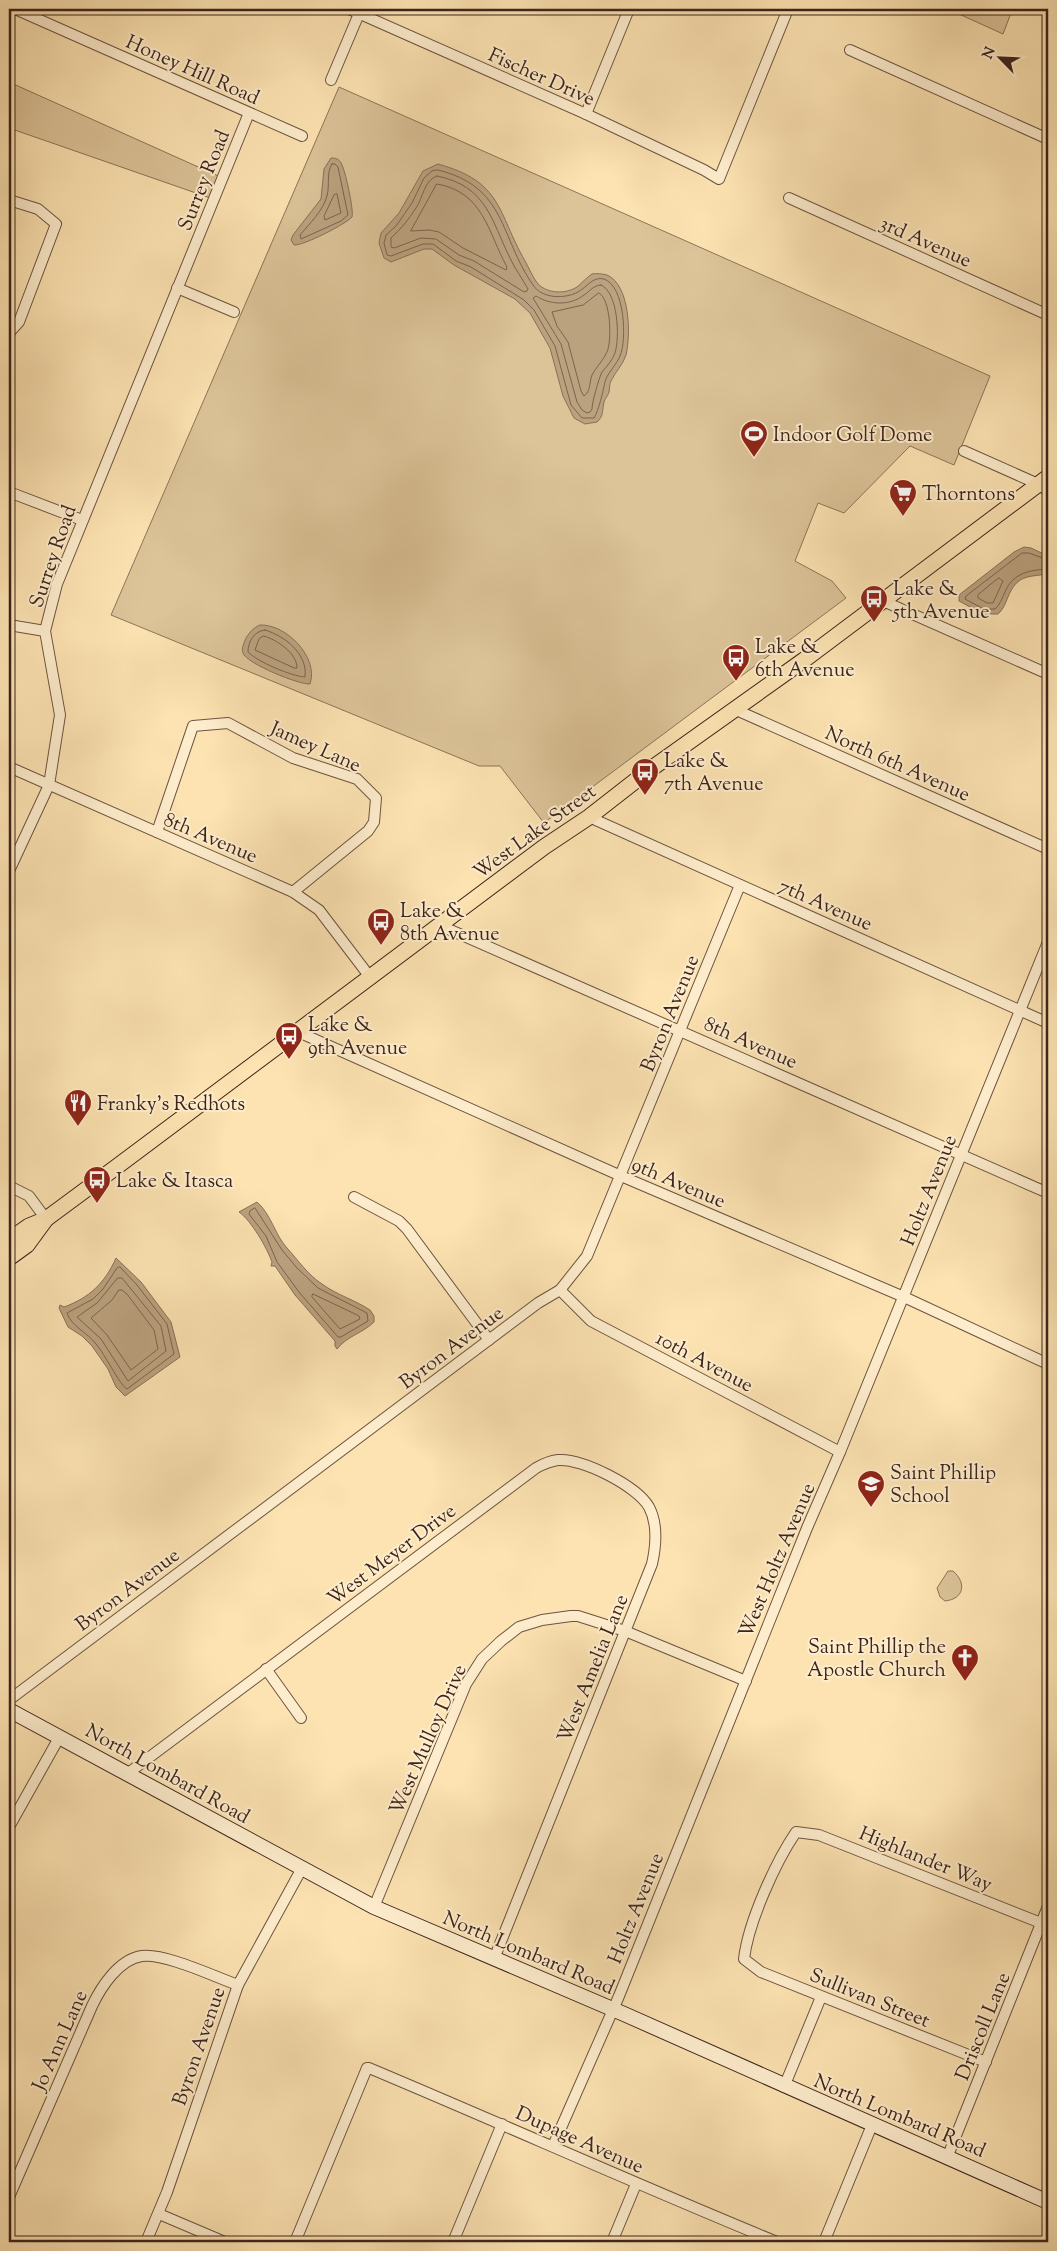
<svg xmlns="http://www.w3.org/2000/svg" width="1057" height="2251" font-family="'Sorts Mill Goudy',serif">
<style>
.green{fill:#dcc398;stroke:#8c745a}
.water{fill:#bba27f;stroke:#887057}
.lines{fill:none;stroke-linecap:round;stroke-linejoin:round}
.shore{stroke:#7c634d;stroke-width:1}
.street-casing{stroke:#6c5441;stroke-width:12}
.secondary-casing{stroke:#3c241b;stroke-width:16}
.primary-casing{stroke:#3c241b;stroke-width:17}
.street{stroke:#feedcd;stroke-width:10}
.secondary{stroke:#feedcd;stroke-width:14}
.primary{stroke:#fde3b2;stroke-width:15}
.labels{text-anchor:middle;stroke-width:4;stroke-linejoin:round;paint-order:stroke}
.street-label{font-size:20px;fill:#3c241b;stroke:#feedcd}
.poi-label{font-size:20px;fill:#3c241b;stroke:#feedcd;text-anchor:start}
</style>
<rect width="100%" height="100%" fill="#fde3b2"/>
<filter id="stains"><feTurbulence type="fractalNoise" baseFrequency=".004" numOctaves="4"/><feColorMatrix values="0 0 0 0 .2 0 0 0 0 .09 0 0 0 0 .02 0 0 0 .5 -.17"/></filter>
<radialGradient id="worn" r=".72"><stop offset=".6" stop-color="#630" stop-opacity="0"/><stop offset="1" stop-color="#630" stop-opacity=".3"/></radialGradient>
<g class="green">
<path d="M 948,9 L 1002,9 L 1011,13 L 1003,34 Z"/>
<path d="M 9,82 L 225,179 L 216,200 L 9,128 Z"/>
<path d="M 339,87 L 990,376 L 954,465 L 910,446 L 844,513 L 818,503 L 795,561 L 832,581 L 846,598 L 544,823 L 500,766 L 479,766 L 111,615 Z"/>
<path d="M 948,1571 L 953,1571 C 967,1583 964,1599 945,1601 L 940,1597 L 937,1588 Z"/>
</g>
<g class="water">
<path d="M 331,158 C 336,158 339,159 341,163 C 345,169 354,210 352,217 C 346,224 303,246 294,245 L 291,240 L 293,235 L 321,199 L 324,169 Z"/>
<path d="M 438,164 C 503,182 497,212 525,261 C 529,268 533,278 538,284 C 548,294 566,294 577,287 C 582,283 587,277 592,274 C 596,273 603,274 607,275 C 630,285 631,334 626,355 C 623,365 615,372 611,381 C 609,384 610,388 609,392 C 608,396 605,398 604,402 C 602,410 604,416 597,422 L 585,424 L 574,418 L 563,396 L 550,348 L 530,313 L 515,299 L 454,265 L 432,249 L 424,249 L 391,262 L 384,258 L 379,243 L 381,233 L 399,213 L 423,171 Z"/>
<path d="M 1024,547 L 1031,548 L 1048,556 L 1048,574 C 1027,577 1017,575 1008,597 C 1005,604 1003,610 998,614 L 983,614 L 959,601 L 959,595 L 1014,552 Z"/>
<path d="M 260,625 C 286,624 319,657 310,684 C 300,685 247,664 243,653 C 241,649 244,643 246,638 C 250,632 253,628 260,625 Z"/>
<path d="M 257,1202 C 271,1214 275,1235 287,1248 C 298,1260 308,1275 322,1284 C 337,1295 355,1300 370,1310 L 374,1316 L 374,1322 C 363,1333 347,1336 337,1349 L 335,1346 L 335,1341 L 295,1295 L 275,1266 L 271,1266 L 272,1262 C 267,1248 251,1220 239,1212 Z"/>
<path d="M 116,1258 L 141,1282 L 171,1322 L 180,1357 L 125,1396 L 116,1387 L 108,1369 L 92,1346 L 82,1336 L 68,1327 L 59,1308 L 60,1305 L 64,1307 C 89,1298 105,1283 116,1258 Z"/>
</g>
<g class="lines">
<g class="shore">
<path d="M 332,164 L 335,164 L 338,167 L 348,215 L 341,221 L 301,239 L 300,235 C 310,223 323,211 327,196 C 330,185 326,173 332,164 Z"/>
<path d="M 438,170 C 507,187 499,236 533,285 C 542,299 565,299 578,292 C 587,287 593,276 604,279 C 625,286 627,340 620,356 C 617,364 606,375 605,382 C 603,391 599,410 594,418 L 582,418 L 571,405 L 555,346 L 534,310 L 524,300 L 471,267 L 456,261 L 433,244 L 423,244 L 391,256 L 387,255 L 384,243 L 386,235 L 396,226 L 412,203 L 424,178 L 432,171 Z"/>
<path d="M 437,176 C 487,186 491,220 510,258 C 515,269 522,278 528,289 L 527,291 L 524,292 L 474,261 L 459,255 L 436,239 L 421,238 L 394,248 L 391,247 L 391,238 C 401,229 409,219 416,208 C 423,198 424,180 437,176 Z"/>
<path d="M 437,184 C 484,192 488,233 507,267 L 506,270 L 463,248 L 439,232 L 429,230 L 411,231 Z"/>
<path d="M 337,194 L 341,213 L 325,220 L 324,216 L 334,195 Z"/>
<path d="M 601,285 C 618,292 620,337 615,353 C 612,361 607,366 602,372 C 599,378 592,402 592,409 L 590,412 L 587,413 L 582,410 L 577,402 L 561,344 L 533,298 L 536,296 C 550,305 570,306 584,295 C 590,291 594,285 601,285 Z"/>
<path d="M 599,293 C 611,299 612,341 607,352 C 603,361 596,367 592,375 C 589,383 591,391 584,396 L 581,391 L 568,342 L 557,326 L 552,312 L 583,305 Z"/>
<path d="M 1048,560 L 1029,553 L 1022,553 L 966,596 L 965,599 L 984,609 L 995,609 C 1000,605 1002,598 1005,592 C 1013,573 1029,570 1048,569"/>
<path d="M 999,578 L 1003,581 L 993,603 L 987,603 L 978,598 L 978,595 Z"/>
<path d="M 265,630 C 285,636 308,654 305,677 C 291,676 258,662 248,652 C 248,642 254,631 265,630 Z"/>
<path d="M 264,636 C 277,640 297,653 297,668 L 294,668 L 255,650 L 259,639 Z"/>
<path d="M 255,1208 L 282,1250 L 297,1268 L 318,1288 L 367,1313 L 368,1321 L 341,1337 L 338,1337 L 299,1292 L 277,1262 L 266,1236 L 249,1214 L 250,1211 Z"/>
<path d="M 120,1267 L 137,1285 L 167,1324 L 174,1354 L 127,1389 C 119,1384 105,1354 96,1344 C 88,1333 71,1326 67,1313 L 93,1299 L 103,1289 L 117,1268 Z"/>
<path d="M 118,1278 L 122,1278 L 161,1326 L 166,1351 L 128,1381 L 101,1339 L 77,1317 L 97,1303 Z"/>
<path d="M 119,1290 L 122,1290 L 127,1294 L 154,1330 L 158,1349 L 131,1370 L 107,1335 L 91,1318 L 112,1300 Z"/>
<path d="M 313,1294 L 353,1313 L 359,1316 L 360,1319 L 340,1329 L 312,1297 Z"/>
</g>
<defs>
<g id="street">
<path d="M 15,9 L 302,136"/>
<path d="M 349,9 L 586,114 L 704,170 L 719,179 L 788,9"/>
<path d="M 850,50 L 1048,139"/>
<path d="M 331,80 L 361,9"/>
<path d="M 586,114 L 629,9"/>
<path d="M 789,198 L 1048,315"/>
<path d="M 9,200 L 38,209 L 56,224 L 19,322 L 9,333"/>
<path d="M 177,288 L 234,312"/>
<path d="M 964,451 L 1038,484 L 1048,491"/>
<path d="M 9,492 L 82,520"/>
<path d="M 883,601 L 1048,674"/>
<path d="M 9,625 L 45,631"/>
<path d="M 734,709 L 1048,849"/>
<path d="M 9,767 L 293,892 L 319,910 L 370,977"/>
<path d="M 589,817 L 1048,1023"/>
<path d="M 157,832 L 193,726 L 228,723 L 293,758 L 357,779 L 376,798 L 374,822 L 368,831 L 293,892"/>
<path d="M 9,871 L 49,785 L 60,715 L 45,631 L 57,584 L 249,113"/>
<path d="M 439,925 L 1048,1193"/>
<path d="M 296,1031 L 621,1176 L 904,1297 L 1048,1364"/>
<path d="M 9,1186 L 29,1196 L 46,1219"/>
<path d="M 354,1197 L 399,1221 L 407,1229 L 489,1340"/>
<path d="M 560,1290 L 591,1321 L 840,1452"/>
<path d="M 266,1669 L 301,1718"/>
<path d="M 9,1700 L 538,1303 L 560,1290 L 587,1256 L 740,885"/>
<path d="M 127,1774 L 536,1468 C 543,1464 550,1461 558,1460 C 582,1458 637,1486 649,1507 C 658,1524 656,1546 652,1564 L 494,1959"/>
<path d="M 9,1827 L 60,1736"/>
<path d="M 374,1907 L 466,1684 L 482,1659 L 501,1641 L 519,1627 L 542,1620 L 571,1616 L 578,1616 L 625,1631 L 746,1681"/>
<path d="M 986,2062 L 761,1972 L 744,1959 C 748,1923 775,1863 796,1832 L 819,1835 L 1041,1923"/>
<path d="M 784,2087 L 821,1997"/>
<path d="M 553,2146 L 619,1996 L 807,1528 L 840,1452 L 1048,942"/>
<path d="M 947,2158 L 1048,1906"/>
<path d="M 9,2197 L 92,2006 C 101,1987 119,1959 142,1956 C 165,1953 215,1977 238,1985"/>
<path d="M 159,2214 L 225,2242"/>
<path d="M 146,2242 L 167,2192 L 238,1985 L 301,1870"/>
<path d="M 295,2242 L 367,2068 L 369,2068 C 505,2125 640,2186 777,2242"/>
<path d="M 453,2242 L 502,2124"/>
<path d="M 612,2242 L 636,2184"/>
<path d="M 824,2242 L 872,2125"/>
</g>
<path id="secondary" d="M 9,1710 L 374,1907 L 624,2014 L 1048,2202"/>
<g id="primary">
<path d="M 9,1240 L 29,1226 L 46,1219 L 115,1168 L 544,847 L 589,817 L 648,771 L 804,660 L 1048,477"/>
<path d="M 9,1258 L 27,1245 L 46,1219"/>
</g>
</defs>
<use href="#street" class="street-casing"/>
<use href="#secondary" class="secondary-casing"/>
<use href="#primary" class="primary-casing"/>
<use href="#street" class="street"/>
<use href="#secondary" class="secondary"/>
<use href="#primary" class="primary"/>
</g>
<defs>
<symbol id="stadium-pin" viewBox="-11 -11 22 30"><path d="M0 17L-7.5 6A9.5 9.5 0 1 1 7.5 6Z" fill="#8f2418" stroke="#feedcd"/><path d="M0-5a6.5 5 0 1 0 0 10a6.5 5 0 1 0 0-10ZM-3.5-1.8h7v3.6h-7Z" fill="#fff"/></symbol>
<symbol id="supermarket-pin" viewBox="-11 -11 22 30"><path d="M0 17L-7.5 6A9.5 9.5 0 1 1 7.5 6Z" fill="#8f2418" stroke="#feedcd"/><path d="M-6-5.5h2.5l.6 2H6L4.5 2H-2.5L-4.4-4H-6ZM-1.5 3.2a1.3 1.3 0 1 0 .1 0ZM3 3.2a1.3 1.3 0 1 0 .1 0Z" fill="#fff"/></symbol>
<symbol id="bus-pin" viewBox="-11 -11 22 30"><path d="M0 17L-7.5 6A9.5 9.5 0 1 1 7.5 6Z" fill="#8f2418" stroke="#feedcd"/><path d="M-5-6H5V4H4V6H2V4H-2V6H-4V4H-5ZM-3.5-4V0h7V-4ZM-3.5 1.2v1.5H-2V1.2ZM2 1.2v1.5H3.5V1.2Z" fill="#fff"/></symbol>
<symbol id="restaurant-pin" viewBox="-11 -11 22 30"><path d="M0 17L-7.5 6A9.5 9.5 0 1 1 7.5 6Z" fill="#8f2418" stroke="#feedcd"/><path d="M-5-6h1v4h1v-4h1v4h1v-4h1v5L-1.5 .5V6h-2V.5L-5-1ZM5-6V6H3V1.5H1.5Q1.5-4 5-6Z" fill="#fff"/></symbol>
<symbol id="school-pin" viewBox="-11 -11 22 30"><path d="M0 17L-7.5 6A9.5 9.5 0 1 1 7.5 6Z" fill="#8f2418" stroke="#feedcd"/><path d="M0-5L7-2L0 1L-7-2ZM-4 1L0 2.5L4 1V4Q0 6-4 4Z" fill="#fff"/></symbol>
<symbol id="church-pin" viewBox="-11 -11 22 30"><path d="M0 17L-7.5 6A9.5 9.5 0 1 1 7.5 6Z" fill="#8f2418" stroke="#feedcd"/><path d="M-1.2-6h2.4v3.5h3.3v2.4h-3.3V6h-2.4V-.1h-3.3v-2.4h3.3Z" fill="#fff"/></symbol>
</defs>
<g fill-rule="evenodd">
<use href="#stadium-pin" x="738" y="418" width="32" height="43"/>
<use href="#supermarket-pin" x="887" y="477" width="32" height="43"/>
<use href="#bus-pin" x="858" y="583" width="32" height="43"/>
<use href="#bus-pin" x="720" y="642" width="32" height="43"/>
<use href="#bus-pin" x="629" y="756" width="32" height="43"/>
<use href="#bus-pin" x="365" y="906" width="32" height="43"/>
<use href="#bus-pin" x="273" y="1020" width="32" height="43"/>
<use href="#restaurant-pin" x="62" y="1087" width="32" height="43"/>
<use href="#bus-pin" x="81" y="1164" width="32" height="43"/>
<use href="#school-pin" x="855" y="1468" width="32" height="43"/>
<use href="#church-pin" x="949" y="1642" width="32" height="43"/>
</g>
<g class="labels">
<g class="street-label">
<text transform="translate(193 69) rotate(24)" y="7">Honey Hill Road</text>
<text transform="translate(542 76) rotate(24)" y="7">Fischer Drive</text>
<text transform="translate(203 180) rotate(-68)" y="7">Surrey Road</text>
<text transform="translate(926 241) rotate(24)" y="7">3rd Avenue</text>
<text transform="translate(52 556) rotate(-71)" y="7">Surrey Road</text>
<text transform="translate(316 746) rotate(24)" y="7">Jamey Lane</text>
<text transform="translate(898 763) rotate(24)" y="7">North 6th Avenue</text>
<text transform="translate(534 831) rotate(-36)" y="7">West Lake Street</text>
<text transform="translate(211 837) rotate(23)" y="7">8th Avenue</text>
<text transform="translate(826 904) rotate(24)" y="7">7th Avenue</text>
<text transform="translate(669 1013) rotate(-68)" y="7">Byron Avenue</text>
<text transform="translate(751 1042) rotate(24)" y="7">8th Avenue</text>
<text transform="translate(679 1182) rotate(23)" y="7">9th Avenue</text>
<text transform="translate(928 1190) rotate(-68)" y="7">Holtz Avenue</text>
<text transform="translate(451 1347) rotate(-37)" y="7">Byron Avenue</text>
<text transform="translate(705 1361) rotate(28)" y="7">10th Avenue</text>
<text transform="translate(391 1554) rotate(-37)" y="7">West Meyer Drive</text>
<text transform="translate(776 1560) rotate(-67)" y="7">West Holtz Avenue</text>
<text transform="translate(127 1589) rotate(-37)" y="7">Byron Avenue</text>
<text transform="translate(592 1668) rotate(-68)" y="7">West Amelia Lane</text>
<text transform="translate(427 1739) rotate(-66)" y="7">West Mulloy Drive</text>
<text transform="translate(168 1773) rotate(29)" y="7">North Lombard Road</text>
<text transform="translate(926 1858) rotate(22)" y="7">Highlander Way</text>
<text transform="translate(635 1908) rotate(-68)" y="7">Holtz Avenue</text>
<text transform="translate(529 1952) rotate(23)" y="7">North Lombard Road</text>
<text transform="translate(870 1997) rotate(22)" y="7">Sullivan Street</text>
<text transform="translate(982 2026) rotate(-68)" y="7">Driscoll Lane</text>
<text transform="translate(59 2040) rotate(-66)" y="7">Jo Ann Lane</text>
<text transform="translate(198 2046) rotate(-71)" y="7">Byron Avenue</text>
<text transform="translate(900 2115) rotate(23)" y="7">North Lombard Road</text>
<text transform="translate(580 2139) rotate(24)" y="7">Dupage Avenue</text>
</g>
<g class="poi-label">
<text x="773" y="441">Indoor Golf Dome</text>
<text x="922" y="500">Thorntons</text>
<text x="893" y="595">Lake &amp;<tspan x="893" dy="23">5th Avenue</tspan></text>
<text x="755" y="653">Lake &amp;<tspan x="755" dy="23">6th Avenue</tspan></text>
<text x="664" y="767">Lake &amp;<tspan x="664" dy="23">7th Avenue</tspan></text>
<text x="400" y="917">Lake &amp;<tspan x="400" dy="23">8th Avenue</tspan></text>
<text x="308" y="1031">Lake &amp;<tspan x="308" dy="23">9th Avenue</tspan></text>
<text x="97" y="1110">Franky's Redhots</text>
<text x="116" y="1187">Lake &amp; Itasca</text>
<text x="890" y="1479">Saint Phillip<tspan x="890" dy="23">School</tspan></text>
<text x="946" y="1653" text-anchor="end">Saint Phillip the<tspan x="946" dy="23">Apostle Church</tspan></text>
</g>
</g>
<rect width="1057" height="2251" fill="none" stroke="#fde3b2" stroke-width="30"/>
<rect x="10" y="10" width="1037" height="2231" fill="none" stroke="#3c241b" stroke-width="2.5"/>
<rect x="15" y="15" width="1027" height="2221" fill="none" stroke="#3c241b"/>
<g transform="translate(1000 58) rotate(294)" stroke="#feedcd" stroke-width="4" paint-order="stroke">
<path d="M0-4L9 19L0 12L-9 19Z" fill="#3c241b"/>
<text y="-8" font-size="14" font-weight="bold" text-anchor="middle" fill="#3c241b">N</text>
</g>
<rect width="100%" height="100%" filter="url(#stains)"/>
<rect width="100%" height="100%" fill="url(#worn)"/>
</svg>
